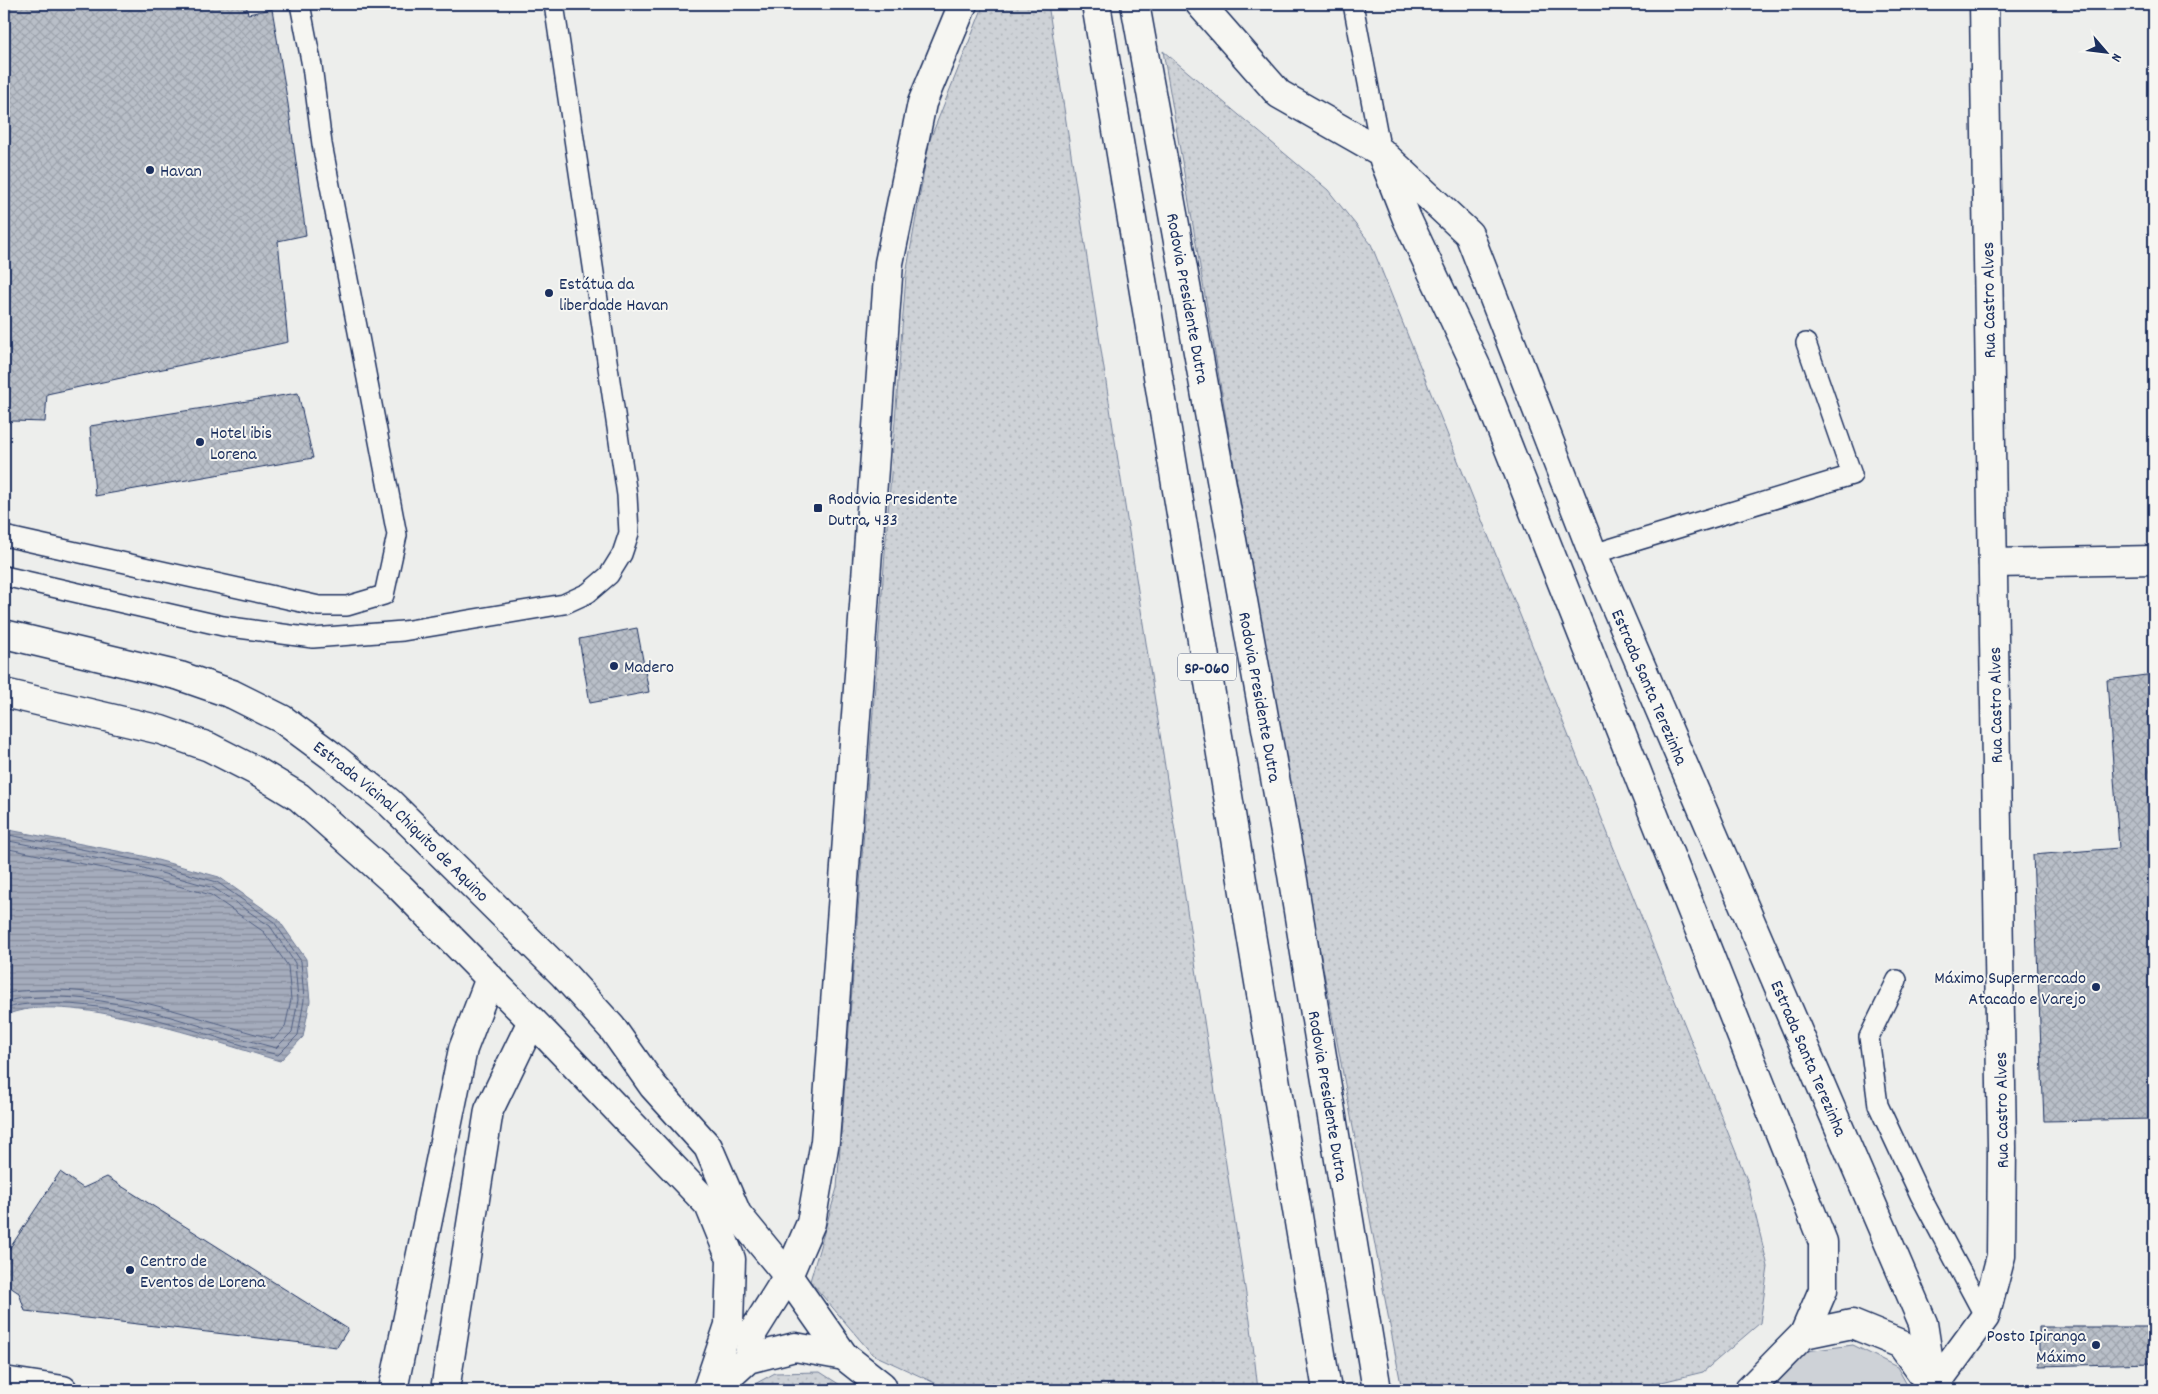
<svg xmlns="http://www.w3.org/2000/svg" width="2158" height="1394" font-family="Dekko,sans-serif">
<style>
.grass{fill:url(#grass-dots);stroke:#74809a}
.green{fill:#ced2d7;stroke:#74809a}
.water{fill:url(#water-rules);stroke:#6e7a96}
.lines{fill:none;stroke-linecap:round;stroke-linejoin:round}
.shore{stroke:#526184;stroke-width:1}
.building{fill:url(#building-cross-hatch);stroke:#1b2f5e}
.service-casing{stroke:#1b2f5e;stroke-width:22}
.minor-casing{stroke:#1b2f5e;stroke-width:31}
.tertiary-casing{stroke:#1b2f5e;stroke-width:31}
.motorway-casing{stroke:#1b2f5e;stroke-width:31}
.service{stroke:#f6f6f2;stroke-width:19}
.minor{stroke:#f6f6f2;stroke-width:28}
.tertiary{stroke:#f6f6f2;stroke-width:28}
.motorway{stroke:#f6f6f2;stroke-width:28}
.poi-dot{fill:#1b2f5e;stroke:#f6f6f2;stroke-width:2}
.labels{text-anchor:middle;stroke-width:4;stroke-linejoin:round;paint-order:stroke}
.shield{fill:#f6f6f2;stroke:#5d6b8a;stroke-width:1}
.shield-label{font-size:16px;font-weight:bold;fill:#1b2f5e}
.poi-label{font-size:18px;fill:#1b2f5e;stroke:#f6f6f2;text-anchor:start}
.street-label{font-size:18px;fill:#1b2f5e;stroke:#f6f6f2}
</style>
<defs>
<pattern id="grass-dots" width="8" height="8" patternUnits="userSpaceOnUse" patternTransform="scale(1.25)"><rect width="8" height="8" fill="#ced2d7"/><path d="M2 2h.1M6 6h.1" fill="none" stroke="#b0b5bb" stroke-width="1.8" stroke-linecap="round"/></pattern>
<pattern id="water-rules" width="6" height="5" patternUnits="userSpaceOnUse" patternTransform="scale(1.25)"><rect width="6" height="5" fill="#a5acbc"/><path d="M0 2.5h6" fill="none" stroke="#868c9c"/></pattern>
<pattern id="building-cross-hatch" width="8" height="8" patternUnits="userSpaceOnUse" patternTransform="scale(1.25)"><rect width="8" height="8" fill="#b9bfc8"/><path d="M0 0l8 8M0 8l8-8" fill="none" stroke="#9ea4ae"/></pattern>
</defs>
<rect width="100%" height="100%" fill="#edeeec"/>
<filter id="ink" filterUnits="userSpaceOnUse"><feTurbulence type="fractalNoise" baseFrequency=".02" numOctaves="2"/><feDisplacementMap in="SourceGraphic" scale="10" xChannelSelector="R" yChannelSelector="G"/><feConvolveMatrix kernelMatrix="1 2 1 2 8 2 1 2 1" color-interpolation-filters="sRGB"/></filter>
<g filter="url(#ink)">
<g class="grass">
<path d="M 984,4 L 1048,4 L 1251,1327 L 1258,1390 L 948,1389 L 872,1354 L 810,1281 L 837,1188 L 906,275 L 929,142 Z"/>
<path d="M 1163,51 L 1328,190 L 1371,244 L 1747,1180 L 1768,1267 L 1760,1323 L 1703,1372 L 1641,1387 L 1548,1390 L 1402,1390 L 1290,790 Z"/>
<path d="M 820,1372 L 848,1390 L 744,1390 L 775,1373 Z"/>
</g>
<path class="green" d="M 1853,1345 L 1897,1367 L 1910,1390 L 1769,1390 L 1807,1351 Z"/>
<path class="water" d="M 4,829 L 143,856 L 219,877 L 278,919 L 306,959 L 310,1001 L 303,1037 L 280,1061 C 217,1043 62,987 4,1016 Z"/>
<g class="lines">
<g class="shore">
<path d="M 4,834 L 142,861 L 217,882 L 274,922 L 301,961 L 304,1000 L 298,1035 L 278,1055 C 200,1035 122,1000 41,1004 C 27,1004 16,1004 4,1010"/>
<path d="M 4,840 L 140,867 L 214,888 L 270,926 L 295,963 L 298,1000 L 292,1032 L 276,1048 C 199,1028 121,994 41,997 C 28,998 16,997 4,1003"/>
<path d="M 4,848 L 138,875 L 211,895 L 264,932 L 288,966 L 291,1000 L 285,1027 L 274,1039 C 196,1019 119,987 38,990 C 26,991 14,990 4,995"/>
</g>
</g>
<g class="building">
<path d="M 4,4 L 246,4 L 248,14 L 272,9 L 288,104 L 306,235 L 278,241 L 288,342 L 47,394 L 45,422 L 13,421 L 4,424 Z"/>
<path d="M 298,393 L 313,458 L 95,496 L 90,426 Z"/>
<path d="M 637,628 L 649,692 L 590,703 L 579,639 Z"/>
<path d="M 2154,674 L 2154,1119 L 2044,1121 L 2033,855 L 2119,848 L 2107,680 Z"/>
<path d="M 60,1172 L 83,1188 L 107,1177 L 348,1329 L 337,1347 L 25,1311 L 19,1293 L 4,1283 L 4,1257 Z"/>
<path d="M 2039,1327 L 2154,1327 L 2154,1363 L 2039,1366 Z"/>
</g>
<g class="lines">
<defs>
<g id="service">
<path d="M 1353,4 L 1381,152"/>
<path d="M 4,536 L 319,606 L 347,606 L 384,595 L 397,535 L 322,144 L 312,66 L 300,4"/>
<path d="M 1593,554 L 1852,475 L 1806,343"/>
<path d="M 4,576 L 223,626 L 313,638 L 403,631 L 564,604 L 588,593 L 609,575 L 622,554 L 629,533 L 627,495 L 554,4"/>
<path d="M 1897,980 L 1869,1037 L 1878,1105 L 1920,1195 L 1985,1317"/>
</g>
<g id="minor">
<path id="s1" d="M 1381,152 L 1469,234 L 1593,554 L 1923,1323 L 1933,1388"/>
<path d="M 1384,160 L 1407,219 L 1477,368 L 1823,1242 L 1823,1290 L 1804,1334"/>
<path d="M 1993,563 L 2154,560"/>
<path d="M 4,1381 L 63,1390"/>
<path d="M 1933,1388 L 1985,1317 L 2001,1256 L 2002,1147 L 1984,4"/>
<path d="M 393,1390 L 463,1049 L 490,978"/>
<path d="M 445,1390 L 489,1110 L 532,1021"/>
</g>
<g id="tertiary">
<path id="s2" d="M 4,634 L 180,676 L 232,694 L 282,719 L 332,756 L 390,803 L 564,975 L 612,1028 L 653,1086 L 708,1147 L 737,1214 L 788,1276 L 844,1356"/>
<path d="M 4,693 L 161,730 L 209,747 L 256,771 L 299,797 L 399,886 L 546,1035 L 709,1205 L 731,1259 L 729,1325 L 707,1390"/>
<path d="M 714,1390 L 748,1359 L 795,1347 L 844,1356 L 882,1386 L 883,1390"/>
<path d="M 1749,1390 L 1804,1334 L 1852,1324 L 1901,1344 L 1934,1390"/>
</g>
<g id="motorway">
<path d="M 1096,4 L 1327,1390"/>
<path id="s3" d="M 1135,4 L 1287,844 L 1377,1390"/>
<path d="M 1200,4 L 1279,94 L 1381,152"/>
<path d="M 748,1359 L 753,1332 L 788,1276 L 811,1223 L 825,1141 L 889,263 L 922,103 L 963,4"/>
</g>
</defs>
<use href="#service" class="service-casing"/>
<use href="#minor" class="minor-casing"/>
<use href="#tertiary" class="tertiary-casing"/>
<use href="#motorway" class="motorway-casing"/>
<use href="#service" class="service"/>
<use href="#minor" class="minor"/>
<use href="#tertiary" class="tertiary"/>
<use href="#motorway" class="motorway"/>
</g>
</g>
<g class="poi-dot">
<circle cx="150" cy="170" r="5"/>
<circle cx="549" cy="293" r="5"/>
<circle cx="200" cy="442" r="5"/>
<rect x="813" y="503" width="10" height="10" rx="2.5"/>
<circle cx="614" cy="666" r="5"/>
<circle cx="2096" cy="987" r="5"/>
<circle cx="130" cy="1270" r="5"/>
<circle cx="2096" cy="1345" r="5"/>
</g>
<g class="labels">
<rect class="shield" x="1178" y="653.5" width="58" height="27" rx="4"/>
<g class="shield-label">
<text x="1207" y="673">SP-060</text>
</g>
<g class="poi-label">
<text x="160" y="176">Havan</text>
<text x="559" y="289">Estátua da<tspan x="559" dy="21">liberdade Havan</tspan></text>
<text x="210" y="438">Hotel ibis<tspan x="210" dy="21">Lorena</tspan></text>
<text x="828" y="504">Rodovia Presidente<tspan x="828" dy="21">Dutra, 433</tspan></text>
<text x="624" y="672">Madero</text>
<text x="2086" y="983" text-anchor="end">Máximo Supermercado<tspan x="2086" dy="21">Atacado e Varejo</tspan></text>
<text x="140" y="1266">Centro de<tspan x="140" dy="21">Eventos de Lorena</tspan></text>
<text x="2086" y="1341" text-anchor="end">Posto Ipiranga<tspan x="2086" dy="21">Máximo</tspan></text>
</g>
<g class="street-label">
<text dy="6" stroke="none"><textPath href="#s3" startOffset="299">Rodovia Presidente Dutra</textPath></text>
<text transform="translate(1988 300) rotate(-91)" y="6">Rua Castro Alves</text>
<text dy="6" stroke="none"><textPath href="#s1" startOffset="608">Estrada Santa Terezinha</textPath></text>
<text dy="6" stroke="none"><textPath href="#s3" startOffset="704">Rodovia Presidente Dutra</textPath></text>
<text transform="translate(1995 705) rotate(-91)" y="6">Rua Castro Alves</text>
<text dy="6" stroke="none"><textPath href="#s2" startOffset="449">Estrada Vicinal Chiquito de Aquino</textPath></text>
<text dy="6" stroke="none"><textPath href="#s1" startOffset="1012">Estrada Santa Terezinha</textPath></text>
<text dy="6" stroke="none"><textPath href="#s3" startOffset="1109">Rodovia Presidente Dutra</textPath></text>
<text transform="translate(2001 1110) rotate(-91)" y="6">Rua Castro Alves</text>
</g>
</g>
<rect width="2158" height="1394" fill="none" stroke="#f6f6f2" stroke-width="20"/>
<rect x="10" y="10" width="2138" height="1374" fill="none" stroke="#1b2f5e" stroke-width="2" filter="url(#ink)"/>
<g transform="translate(2106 52) rotate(118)" stroke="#f6f6f2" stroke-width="4" paint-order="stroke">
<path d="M0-4L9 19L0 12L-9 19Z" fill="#1b2f5e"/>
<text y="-8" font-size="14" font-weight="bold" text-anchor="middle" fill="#1b2f5e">N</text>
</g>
</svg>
